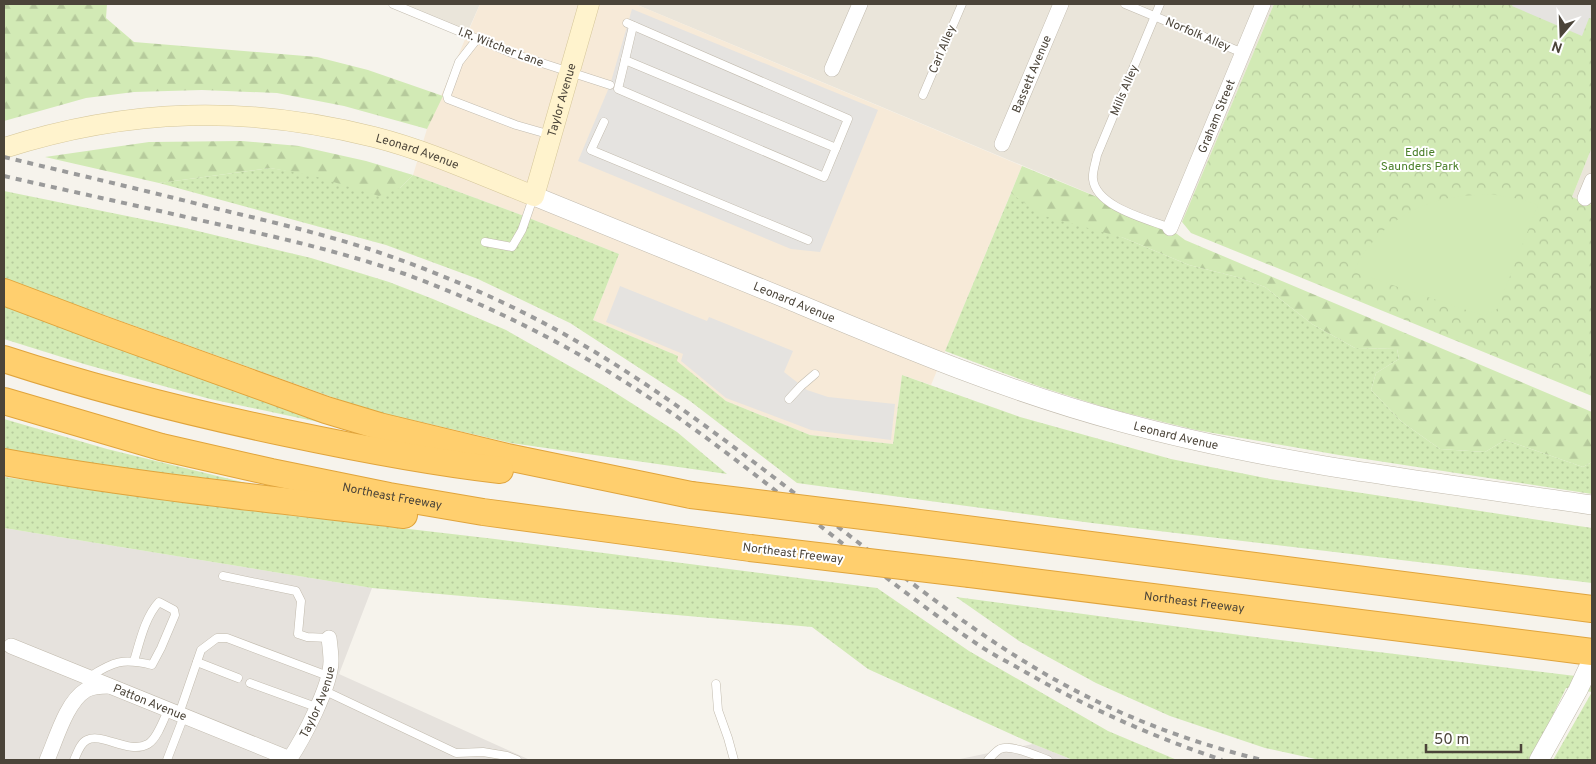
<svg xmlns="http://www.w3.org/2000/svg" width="1596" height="764" font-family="Overpass,sans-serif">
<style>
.residential{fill:#eae5da}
.commercial{fill:#f7ead8}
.industrial{fill:#e6e2dd}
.grass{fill:url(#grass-dots)}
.forest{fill:url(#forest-firs)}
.park{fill:url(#park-crowns)}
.pitch{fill:#d2eab5}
.parking{fill:#e5e3e0}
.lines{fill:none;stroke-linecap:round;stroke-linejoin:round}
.service-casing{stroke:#c2bbae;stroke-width:9}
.minor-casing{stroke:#c2bbae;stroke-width:16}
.tertiary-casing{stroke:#c2bbae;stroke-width:20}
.secondary-casing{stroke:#d6c79b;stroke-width:21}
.motorway-casing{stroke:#e0a43c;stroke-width:28}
.service{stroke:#fff;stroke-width:8}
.minor{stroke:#fff;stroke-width:15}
.tertiary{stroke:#fff;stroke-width:19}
.secondary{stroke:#fff3cd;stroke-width:20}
.motorway{stroke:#ffcf6e;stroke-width:26}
.rail{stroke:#9a9a9a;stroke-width:4;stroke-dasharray:6 6;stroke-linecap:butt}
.motorway-bridge-casing{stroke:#e0a43c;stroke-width:28;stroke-linecap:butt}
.motorway-bridge{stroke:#ffcf6e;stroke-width:26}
.labels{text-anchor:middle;stroke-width:4;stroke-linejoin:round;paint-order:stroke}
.street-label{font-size:12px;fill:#4b4439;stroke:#fff}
.park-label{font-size:12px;fill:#4a7f2a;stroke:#fff}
</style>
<defs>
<pattern id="grass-dots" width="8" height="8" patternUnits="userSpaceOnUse" patternTransform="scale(1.25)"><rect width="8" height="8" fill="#d2eab5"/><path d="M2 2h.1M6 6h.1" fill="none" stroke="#b6ca9c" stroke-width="1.8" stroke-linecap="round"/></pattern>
<pattern id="forest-firs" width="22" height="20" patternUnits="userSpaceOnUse" patternTransform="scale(1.25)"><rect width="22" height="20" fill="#d2eab5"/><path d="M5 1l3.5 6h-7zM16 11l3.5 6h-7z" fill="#b6ca9c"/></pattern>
<pattern id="park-crowns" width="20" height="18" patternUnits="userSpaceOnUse" patternTransform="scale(1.25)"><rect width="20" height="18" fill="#d2eab5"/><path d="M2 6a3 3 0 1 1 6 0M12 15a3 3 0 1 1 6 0" fill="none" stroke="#b6ca9c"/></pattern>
</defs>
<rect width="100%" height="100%" fill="#f6f3ec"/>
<g class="residential">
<path d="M 393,4 L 480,4 L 467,33 Z"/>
<path d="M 635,4 L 1274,4 L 1182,222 L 1165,225 Z"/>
<path d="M 1592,147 L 1592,205 L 1572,197 Z"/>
</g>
<path class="commercial" d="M 480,4 L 635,4 L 1022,166 L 931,385 L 902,375 L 893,444 L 810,435 L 726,401 L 676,361 L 678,356 L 593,320 L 619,254 L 524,216 L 413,175 L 427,129 Z"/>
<g class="industrial">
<path d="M 4,528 L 372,588 L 339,674 L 530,760 L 4,760 Z"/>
<path d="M 1033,744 L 1073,760 L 955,760 Z"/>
</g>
<g class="grass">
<path d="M 270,168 L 400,188 L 413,175 L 524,216 L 619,254 L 593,320 L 678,356 L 677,361 L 726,401 L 810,435 L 893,444 L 902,375 L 1020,417 L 1171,459 L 1270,479 L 1592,528 L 1592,583 L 1092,523 L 797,483 L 690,401 L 570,323 L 478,279 L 386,245 L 159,183 Z"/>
<path d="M 4,191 L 181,227 L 311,258 L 389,282 L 433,299 L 506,330 L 603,385 L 677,432 L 727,474 L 511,443 L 365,409 L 4,279 Z"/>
<path d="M 1011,193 L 1025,202 L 1124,238 L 1189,265 L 1237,277 L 1265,287 L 1312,324 L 1355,348 L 1397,349 L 1399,359 L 1376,373 L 1371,390 L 1402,422 L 1440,449 L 1485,452 L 1505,440 L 1583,467 L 1592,462 L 1592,494 L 1339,455 L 1196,430 L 1110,409 L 1041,387 L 945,351 Z"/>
<path d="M 4,304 L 337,426 L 210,399 L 84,364 L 4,339 Z"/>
<path d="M 4,419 L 107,449 L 250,484 L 249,490 L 4,451 Z"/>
<path d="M 4,477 L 236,509 L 495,539 L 877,588 L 969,651 L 1108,731 L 1177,760 L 1073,760 L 1033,744 L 868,669 L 812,627 L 372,588 L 4,528 Z"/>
<path d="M 956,597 L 1248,636 L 1592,678 L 1592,760 L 1553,760 L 1592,692 L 1566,688 L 1531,760 L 1320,760 L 1265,748 L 1170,716 L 1096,683 L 1019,641 Z"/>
</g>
<g class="forest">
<path d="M 4,4 L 107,4 L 106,18 L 134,42 L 317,57 L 368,70 L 443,96 L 427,129 L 344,106 L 277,93 L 202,90 L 134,92 L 86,98 L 4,121 Z"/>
<path d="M 242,141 L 299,146 L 366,161 L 413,175 L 400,188 L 379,196 L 314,176 L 270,168 L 159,183 L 45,157 L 149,142 Z"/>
<path d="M 1022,166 L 1165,225 L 1185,240 L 1592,412 L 1592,462 L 1583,467 L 1505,440 L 1485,452 L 1440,449 L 1402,422 L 1371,390 L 1376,373 L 1399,359 L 1397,349 L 1355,348 L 1312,324 L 1265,287 L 1237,277 L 1189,265 L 1124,238 L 1041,215 L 1011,193 Z"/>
</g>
<path class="park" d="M 1274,4 L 1592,4 L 1592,147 L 1572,197 L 1592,205 L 1592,396 L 1191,233 L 1182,222 Z"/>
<path class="pitch" d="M 1490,194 L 1519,199 L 1538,205 L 1497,309 L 1484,316 L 1354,272 C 1371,232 1412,203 1455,197 C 1466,195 1478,195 1490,194 Z"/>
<g class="parking">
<path d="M 1513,4 L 1592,4 L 1592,19 L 1589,18 L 1582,36 L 1512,6 Z"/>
<path d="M 632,9 L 878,110 L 820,252 L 791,249 L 578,161 L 610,85 Z"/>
<path d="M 620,286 L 707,321 L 709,317 L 793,351 L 784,372 L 807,390 L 828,397 L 895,404 L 891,440 L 811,430 L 726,398 L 681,361 L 683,354 L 606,322 Z"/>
</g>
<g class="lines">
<defs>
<g id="service">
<path d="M 393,4 L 514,54 L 610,85"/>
<path d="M 1125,4 L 1243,53"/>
<path d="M 1160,4 L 1097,155 C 1096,162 1092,172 1093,179 C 1096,207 1147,219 1170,228"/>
<path d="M 633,26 L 625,60 L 836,148"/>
<path d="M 477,39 L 459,62 L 447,95 L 448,99 L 516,125 L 551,135"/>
<path d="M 625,60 L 618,89 L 824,177 L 848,119 L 627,23"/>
<path d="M 923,95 L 962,4"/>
<path d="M 604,122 L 591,150 L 808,240"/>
<path d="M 485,242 L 512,247 L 522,230 L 533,198"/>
<path d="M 789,399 L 801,386 L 815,374"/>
<path d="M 223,576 L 296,591 L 301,601 L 298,634 L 307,637 L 329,638"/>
<path d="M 197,662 L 238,678"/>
<path d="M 89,677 C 114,661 123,658 152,665 L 161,648 L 175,615 L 174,610 L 159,602 C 145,617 140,641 134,661"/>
<path d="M 250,683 L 316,707"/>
<path d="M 716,684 L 718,710 L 728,738 L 734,760"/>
<path d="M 323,690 L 456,753 L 483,752 L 507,756 L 517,760"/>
<path d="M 179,714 L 201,650 L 217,638 L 227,638 L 328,676"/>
<path d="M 74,760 C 77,754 80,743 87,740 C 102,732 129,755 148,744 C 157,739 164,719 168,710"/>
<path d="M 167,760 L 184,716"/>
<path d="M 988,760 C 991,757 996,751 1000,749 C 1011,744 1037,756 1048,760"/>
</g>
<g id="minor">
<path d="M 832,69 L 860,4"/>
<path id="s1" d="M 1002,144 L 1061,4"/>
<path d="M 1585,198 L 1592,181"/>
<path id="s2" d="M 1170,228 L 1263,4"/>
<path id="s3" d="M 11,646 L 290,759"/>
<path d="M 47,760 C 56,740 66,702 86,690 C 93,686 101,686 109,686"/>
<path id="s4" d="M 289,760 C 303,739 331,686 331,661 C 331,654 330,646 329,638"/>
</g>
<g id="tertiary">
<path id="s5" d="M 534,196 C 618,231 703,264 787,299 C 897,345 1005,391 1121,422 C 1274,464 1435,482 1592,505"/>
<path d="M 1539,760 L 1578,690 L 1592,660"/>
</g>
<g id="secondary">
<path id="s6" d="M 4,148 C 129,108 246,105 374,137 C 429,151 481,175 534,196 L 589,4"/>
</g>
<g id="motorway">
<path d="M 4,292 L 102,329 L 326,410 L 379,426 L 507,457 L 691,495"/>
<path d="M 4,359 C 96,389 191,413 286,433 C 357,448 428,462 500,470"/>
<path id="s7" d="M 4,401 L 161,447 L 271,472 L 389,496 L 483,512 L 750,548"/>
<path d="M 4,462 C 136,486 271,499 404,515"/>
<path d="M 904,521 L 1592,609"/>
<path id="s8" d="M 970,574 L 1592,652"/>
</g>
</defs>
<use href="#service" class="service-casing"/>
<use href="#minor" class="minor-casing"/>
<use href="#tertiary" class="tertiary-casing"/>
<use href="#secondary" class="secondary-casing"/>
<use href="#motorway" class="motorway-casing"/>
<use href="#service" class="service"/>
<use href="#minor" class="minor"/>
<use href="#tertiary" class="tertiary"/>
<use href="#secondary" class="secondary"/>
<use href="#motorway" class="motorway"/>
<g class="rail">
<path d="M 4,157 C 75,174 147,191 218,209 C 268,221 319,233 369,249 C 447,275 524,309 595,352 C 694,412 784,486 876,556 C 925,593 974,631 1027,663 C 1099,708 1180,740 1262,760"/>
<path d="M 4,176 C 69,191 134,205 199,220 C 268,235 337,250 405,274 C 476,300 544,333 609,372 C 740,452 853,560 980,646 C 995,656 1012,664 1027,673 C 1090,709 1154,737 1222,760"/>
</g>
<defs>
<g id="motorway-bridge">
<path d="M 691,495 L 904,521"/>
<path d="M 750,548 L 970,574"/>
</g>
</defs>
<use href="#motorway-bridge" class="motorway-bridge-casing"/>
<use href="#motorway-bridge" class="motorway-bridge"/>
</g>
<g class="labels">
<g class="street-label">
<text transform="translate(1198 34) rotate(23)" y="4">Norfolk Alley</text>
<text transform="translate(501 47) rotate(21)" y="4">I.R. Witcher Lane</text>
<text transform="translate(942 49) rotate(-67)" y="4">Carl Alley</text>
<text dy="4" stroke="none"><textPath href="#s1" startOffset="76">Bassett Avenue</textPath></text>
<text transform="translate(1124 90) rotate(-67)" y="4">Mills Alley</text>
<text dy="4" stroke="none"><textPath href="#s6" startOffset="646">Taylor Avenue</textPath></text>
<text dy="4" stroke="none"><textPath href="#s2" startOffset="121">Graham Street</textPath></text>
<text dy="4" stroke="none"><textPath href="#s6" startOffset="421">Leonard Avenue</textPath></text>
<text dy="4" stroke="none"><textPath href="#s5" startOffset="281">Leonard Avenue</textPath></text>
<text dy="4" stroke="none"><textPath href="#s5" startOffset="686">Leonard Avenue</textPath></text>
<text dy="4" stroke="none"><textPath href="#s7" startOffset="400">Northeast Freeway</textPath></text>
<text transform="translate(793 553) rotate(7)" y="4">Northeast Freeway</text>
<text dy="4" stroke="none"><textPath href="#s8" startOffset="226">Northeast Freeway</textPath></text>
<text dy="4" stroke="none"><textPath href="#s4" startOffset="65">Taylor Avenue</textPath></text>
<text dy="4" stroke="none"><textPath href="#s3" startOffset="150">Patton Avenue</textPath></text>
</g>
<g class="park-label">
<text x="1420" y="156">Eddie<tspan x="1420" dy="14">Saunders Park</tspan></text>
</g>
</g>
<rect width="1596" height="764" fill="none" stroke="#4b4439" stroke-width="10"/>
<g transform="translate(1561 35) rotate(199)" stroke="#ffffff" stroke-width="4" paint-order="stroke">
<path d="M0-4L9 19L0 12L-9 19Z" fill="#4b4439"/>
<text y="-8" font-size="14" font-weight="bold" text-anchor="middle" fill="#4b4439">N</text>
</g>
<path d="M1426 744v8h95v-8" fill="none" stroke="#4b4439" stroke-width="2.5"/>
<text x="1434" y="744" font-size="15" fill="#4b4439" stroke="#ffffff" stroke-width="4" paint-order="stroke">50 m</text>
</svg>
